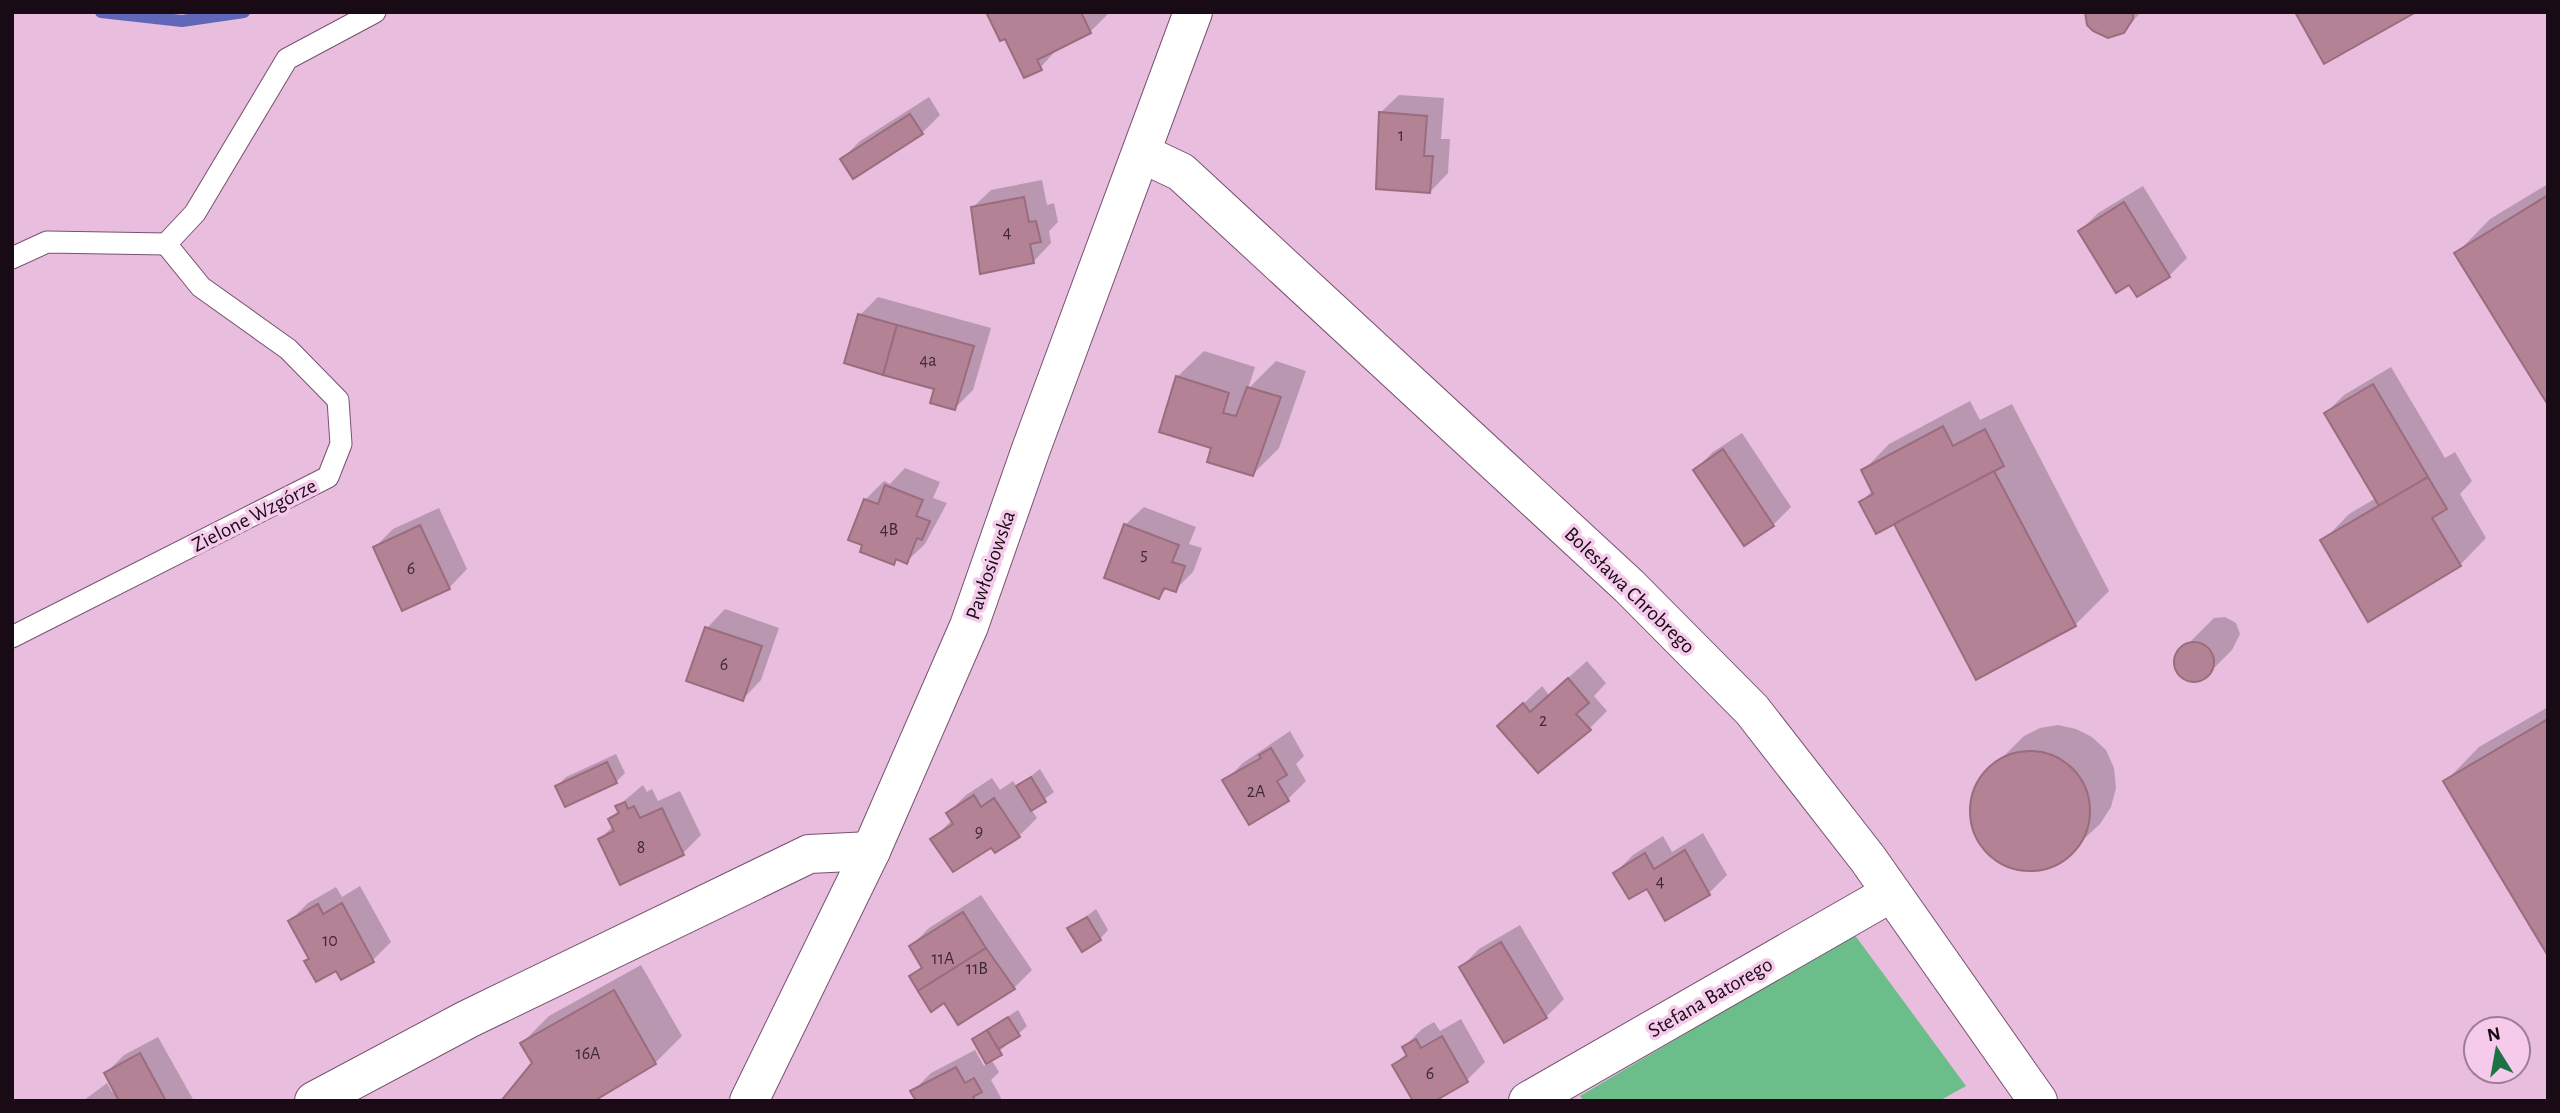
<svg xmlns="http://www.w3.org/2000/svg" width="2560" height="1113" font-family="'Alegreya Sans',sans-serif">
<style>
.green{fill:#6bbd8a}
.shadow{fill:#0003}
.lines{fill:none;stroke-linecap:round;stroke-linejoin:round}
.stream{stroke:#6067b8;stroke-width:12}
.building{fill:#b38294;stroke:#9b6c7d;stroke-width:2}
.lane-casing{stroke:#78526f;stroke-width:23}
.street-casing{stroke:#78526f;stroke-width:40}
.secondary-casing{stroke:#78526f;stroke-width:40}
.lane{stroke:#fff;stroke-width:21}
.street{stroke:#fff;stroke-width:38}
.secondary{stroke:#fff;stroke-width:38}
.labels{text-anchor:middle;stroke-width:7;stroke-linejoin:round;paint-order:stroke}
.number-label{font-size:18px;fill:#402936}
.street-label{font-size:21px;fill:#190b16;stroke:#f5caea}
</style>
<rect width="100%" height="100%" fill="#e8bddd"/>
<path class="green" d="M 1854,934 L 1966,1086 L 1939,1101 L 1584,1101 L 1580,1096 Z"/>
<g class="shadow">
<path d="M 988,12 L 1107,12 L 1108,14 L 1090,32 L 1058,48 L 1040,68 L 1005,37 Z"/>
<path d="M 2089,12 L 2141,12 L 2128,26 Z"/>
<path d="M 1399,95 L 1444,98 L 1441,139 L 1450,139 L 1448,173 L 1430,192 L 1380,113 Z"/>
<path d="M 929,97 L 940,115 L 922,133 L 842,159 L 860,141 Z"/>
<path d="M 1042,180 L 1047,205 L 1054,203 L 1058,222 L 1049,231 L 1051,243 L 1033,262 L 972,208 L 991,190 Z"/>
<path d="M 2548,184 L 2548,402 L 2457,253 L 2490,219 Z"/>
<path d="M 2143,186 L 2187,258 L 2169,276 L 2130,282 L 2080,231 L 2098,213 Z"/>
<path d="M 878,297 L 991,328 L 973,390 L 955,408 L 860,315 Z"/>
<path d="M 1204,351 L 1255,367 L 1248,389 L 1276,361 L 1306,371 L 1279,448 L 1253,474 L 1213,447 L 1177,377 Z"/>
<path d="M 2391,367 L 2445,458 L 2455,452 L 2472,481 L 2460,494 L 2486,538 L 2460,565 L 2323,541 L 2349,514 L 2376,498 L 2326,413 L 2344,395 Z"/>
<path d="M 1970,401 L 1980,420 L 2012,404 L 2109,591 L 2075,625 L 1861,502 L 1873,490 L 1863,471 L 1889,444 Z"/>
<path d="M 1742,433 L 1791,507 L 1773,525 L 1695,470 L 1713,452 Z"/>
<path d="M 905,468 L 940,482 L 933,498 L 947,503 L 925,544 L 906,562 L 898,558 L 894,563 L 865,500 L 884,481 L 890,484 Z"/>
<path d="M 1144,507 L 1196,527 L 1189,544 L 1202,548 L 1193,572 L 1175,590 L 1168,587 L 1159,597 L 1125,525 Z"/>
<path d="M 439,508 L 467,569 L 449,588 L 375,547 L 393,529 Z"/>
<path d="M 725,609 L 779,628 L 761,680 L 743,699 L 689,680 L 707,628 Z"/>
<path d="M 2225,617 L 2236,623 L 2240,634 L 2232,650 L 2205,677 L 2193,680 L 2179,671 L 2178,654 L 2214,618 Z"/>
<path d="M 1587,661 L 1606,683 L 1594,696 L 1607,711 L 1589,729 L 1500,726 L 1542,686 L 1549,695 Z"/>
<path d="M 2548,707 L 2548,953 L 2446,781 L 2479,747 Z"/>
<path d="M 2058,725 L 2076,729 L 2092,737 L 2106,750 L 2114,768 L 2116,788 L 2111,807 L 2100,824 L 2057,864 L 2038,870 L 2017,868 L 1999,861 L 1984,847 L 1974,829 L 1972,812 L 1974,793 L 1983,777 L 2024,736 L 2040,728 Z"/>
<path d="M 1290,731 L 1304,756 L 1296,764 L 1306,781 L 1288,799 L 1250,822 L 1225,781 L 1243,763 Z"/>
<path d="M 616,754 L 625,773 L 616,782 L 557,786 L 566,777 Z"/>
<path d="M 1040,769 L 1054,792 L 1031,809 L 1037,818 L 1019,836 L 991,845 L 933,839 L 952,820 L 948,813 L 966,795 L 992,778 L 1000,790 L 1013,781 L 1017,787 Z"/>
<path d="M 643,785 L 647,792 L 652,789 L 658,801 L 680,791 L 701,835 L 683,853 L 600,839 L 613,826 L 610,819 L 619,810 L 618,806 Z"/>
<path d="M 1703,833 L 1727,875 L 1709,893 L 1647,887 L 1615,873 L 1633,855 L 1663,836 L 1672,852 Z"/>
<path d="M 360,886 L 391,942 L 373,960 L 342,978 L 337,969 L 306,961 L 310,958 L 290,921 L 308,903 L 336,887 L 342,897 Z"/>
<path d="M 981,895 L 1032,970 L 1014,988 L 945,1001 L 911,976 L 923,965 L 911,946 L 929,928 Z"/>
<path d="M 1096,909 L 1108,930 L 1100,939 L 1070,929 Z"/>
<path d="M 1520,925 L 1564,999 L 1546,1017 L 1461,967 L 1479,949 Z"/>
<path d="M 641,965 L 682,1036 L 655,1063 L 534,1063 L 522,1043 L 549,1016 Z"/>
<path d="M 1018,1010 L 1027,1026 L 991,1059 L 999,1072 L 991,1080 L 1001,1098 L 999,1101 L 917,1101 L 913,1091 L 931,1073 L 975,1050 L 984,1066 L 988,1064 L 974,1039 Z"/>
<path d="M 1461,1019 L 1485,1062 L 1467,1080 L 1394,1065 L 1407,1053 L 1404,1047 L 1422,1029 L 1434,1022 L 1440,1031 Z"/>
<path d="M 158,1037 L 194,1101 L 83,1101 L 107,1083 L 112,1092 L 116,1091 L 106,1073 L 124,1055 Z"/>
</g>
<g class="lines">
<path class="stream" d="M 101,12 L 182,21 L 244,12"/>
</g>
<g class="building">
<path d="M 986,12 L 1081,12 L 1091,33 L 1037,60 L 1042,70 L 1024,78 L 1005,39 L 1000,41 Z"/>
<path d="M 2085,12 L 2133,12 L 2133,19 L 2124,33 L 2108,38 L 2093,31 L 2087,25 Z"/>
<path d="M 2295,12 L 2416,12 L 2324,64 Z"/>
<path d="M 1379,112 L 1427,116 L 1424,156 L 1433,156 L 1430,193 L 1376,189 Z"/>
<path d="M 910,114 L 923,134 L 853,179 L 840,159 Z"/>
<path d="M 2548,195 L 2548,405 L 2454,253 Z"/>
<path d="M 1024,197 L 1029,222 L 1036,221 L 1041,242 L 1030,244 L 1034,263 L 980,274 L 971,207 Z"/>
<path d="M 2124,202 L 2170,277 L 2137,297 L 2129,285 L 2116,293 L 2078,231 Z"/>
<path d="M 858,314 L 897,325 L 883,375 L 844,363 Z"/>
<path d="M 897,325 L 974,346 L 955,410 L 930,403 L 934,389 L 883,375 Z"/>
<path d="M 1176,376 L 1229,393 L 1223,413 L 1236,416 L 1247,387 L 1281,397 L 1253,476 L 1207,462 L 1211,448 L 1159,432 Z"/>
<path d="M 2373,384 L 2428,477 L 2379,506 L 2324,413 Z"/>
<path d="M 1943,426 L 1953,446 L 1985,429 L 2004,466 L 1876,534 L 1859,502 L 1873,494 L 1861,470 Z"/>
<path d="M 1723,449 L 1774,526 L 1744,546 L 1693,470 Z"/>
<path d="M 1994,471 L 2076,626 L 1976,680 L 1894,524 Z"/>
<path d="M 2428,477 L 2447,509 L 2432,518 L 2461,566 L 2368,622 L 2320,540 Z"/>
<path d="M 885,485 L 923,500 L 916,516 L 930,521 L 922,540 L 917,538 L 907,564 L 896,559 L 894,565 L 860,552 L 862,545 L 848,540 L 864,499 L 878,504 Z"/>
<path d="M 1124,524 L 1179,545 L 1172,562 L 1185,566 L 1176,592 L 1164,588 L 1159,599 L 1104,578 Z"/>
<path d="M 420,525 L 450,589 L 402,611 L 373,547 Z"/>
<path d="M 705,627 L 762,646 L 743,701 L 686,681 Z"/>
<circle cx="2194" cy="662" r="20"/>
<path d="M 1568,678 L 1589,703 L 1576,714 L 1591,730 L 1538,773 L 1497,726 L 1523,703 L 1530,712 Z"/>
<path d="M 2548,719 L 2548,956 L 2443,781 Z"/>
<path d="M 1271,748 L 1287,775 L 1277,781 L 1289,801 L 1249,825 L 1222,780 L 1261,758 L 1259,755 Z"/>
<circle cx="2030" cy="811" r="60"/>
<path d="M 607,762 L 617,783 L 565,807 L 555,786 Z"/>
<path d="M 1031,777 L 1046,802 L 1031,811 L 1016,786 Z"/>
<path d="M 974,795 L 981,807 L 994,798 L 1020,837 L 995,853 L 991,848 L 953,872 L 930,839 L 953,824 L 946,813 Z"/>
<path d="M 625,802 L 628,809 L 634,806 L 640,818 L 662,808 L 684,855 L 620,885 L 598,839 L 614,831 L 608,819 L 619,813 L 615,806 Z"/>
<path d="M 1685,850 L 1710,895 L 1665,921 L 1647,889 L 1629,899 L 1613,873 L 1645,853 L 1654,869 Z"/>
<path d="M 342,903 L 374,962 L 341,980 L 336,971 L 316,982 L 304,961 L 309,959 L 288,921 L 318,904 L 323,914 Z"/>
<path d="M 963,912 L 986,948 L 918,991 L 909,976 L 922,968 L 909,946 Z"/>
<path d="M 1087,917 L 1101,940 L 1082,952 L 1067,928 Z"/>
<path d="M 1501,942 L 1547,1018 L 1504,1043 L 1459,967 Z"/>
<path d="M 986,948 L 1015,989 L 958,1025 L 944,1003 L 931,1012 L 918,991 Z"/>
<path d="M 614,990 L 656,1064 L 594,1101 L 501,1101 L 532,1063 L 520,1043 Z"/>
<path d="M 1008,1017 L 1020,1036 L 998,1049 L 987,1030 Z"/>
<path d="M 987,1030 L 1002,1055 L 986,1064 L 972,1039 Z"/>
<path d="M 1442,1036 L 1468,1082 L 1435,1101 L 1413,1101 L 1392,1065 L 1407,1056 L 1402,1047 L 1416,1039 L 1421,1048 Z"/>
<path d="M 140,1053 L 166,1101 L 119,1101 L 104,1073 Z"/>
<path d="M 956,1067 L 965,1083 L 974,1078 L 982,1092 L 973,1097 L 975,1101 L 916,1101 L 910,1091 Z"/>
</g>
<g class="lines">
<defs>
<g id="lane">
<path d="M 12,258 L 47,242 L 166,244 L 195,213 L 287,59 L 375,12"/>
<path d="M 12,637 L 328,477 L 341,444 L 338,400 L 288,349 L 201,287 L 166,244"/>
</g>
<g id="street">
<path d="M 1143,154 L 1181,172 L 1629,586 L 1752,710 L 1868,859 L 2038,1101"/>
<path d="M 314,1101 L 468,1019 L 809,854 L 871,851"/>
<path d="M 1528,1101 L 1891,893"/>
</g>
<path id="secondary" d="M 749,1101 L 871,851 L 969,626 L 1031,449 L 1193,12"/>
</defs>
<use href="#lane" class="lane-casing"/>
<use href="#street" class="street-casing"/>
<use href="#secondary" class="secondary-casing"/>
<use href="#lane" class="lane"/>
<use href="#street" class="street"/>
<use href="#secondary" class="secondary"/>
</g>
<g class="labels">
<g class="number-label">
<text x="1401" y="141">1</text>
<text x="1007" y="238">4</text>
<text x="928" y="366">4a</text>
<text x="889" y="535">4B</text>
<text x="1144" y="560">5</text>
<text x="411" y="574">6</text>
<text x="724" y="670">6</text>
<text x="1543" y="726">2</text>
<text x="1256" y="797">2A</text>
<text x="979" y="837">9</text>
<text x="641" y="853">8</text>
<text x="1660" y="887">4</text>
<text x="330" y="946">10</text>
<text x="943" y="964">11A</text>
<text x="977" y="974">11B</text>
<text x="588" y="1059">16A</text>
<text x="1430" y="1079">6</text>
</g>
<g class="street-label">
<text transform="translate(254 515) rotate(-27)" y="7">Zielone Wzgórze</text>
<text transform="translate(990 565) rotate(-71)" y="7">Pawłosiowska</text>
<text transform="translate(1630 590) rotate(44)" y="7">Bolesława Chrobrego</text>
<text transform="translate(1710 997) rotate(-30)" y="7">Stefana Batorego</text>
</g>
</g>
<rect width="2560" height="1113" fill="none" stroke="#190b16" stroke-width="28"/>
<g transform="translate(2497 1050) rotate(349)"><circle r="33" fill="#f5caea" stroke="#9d7e95" stroke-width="2"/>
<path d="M0-5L12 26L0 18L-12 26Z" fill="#1b7245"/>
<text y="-10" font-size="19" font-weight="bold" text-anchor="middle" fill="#190b16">N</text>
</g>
</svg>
